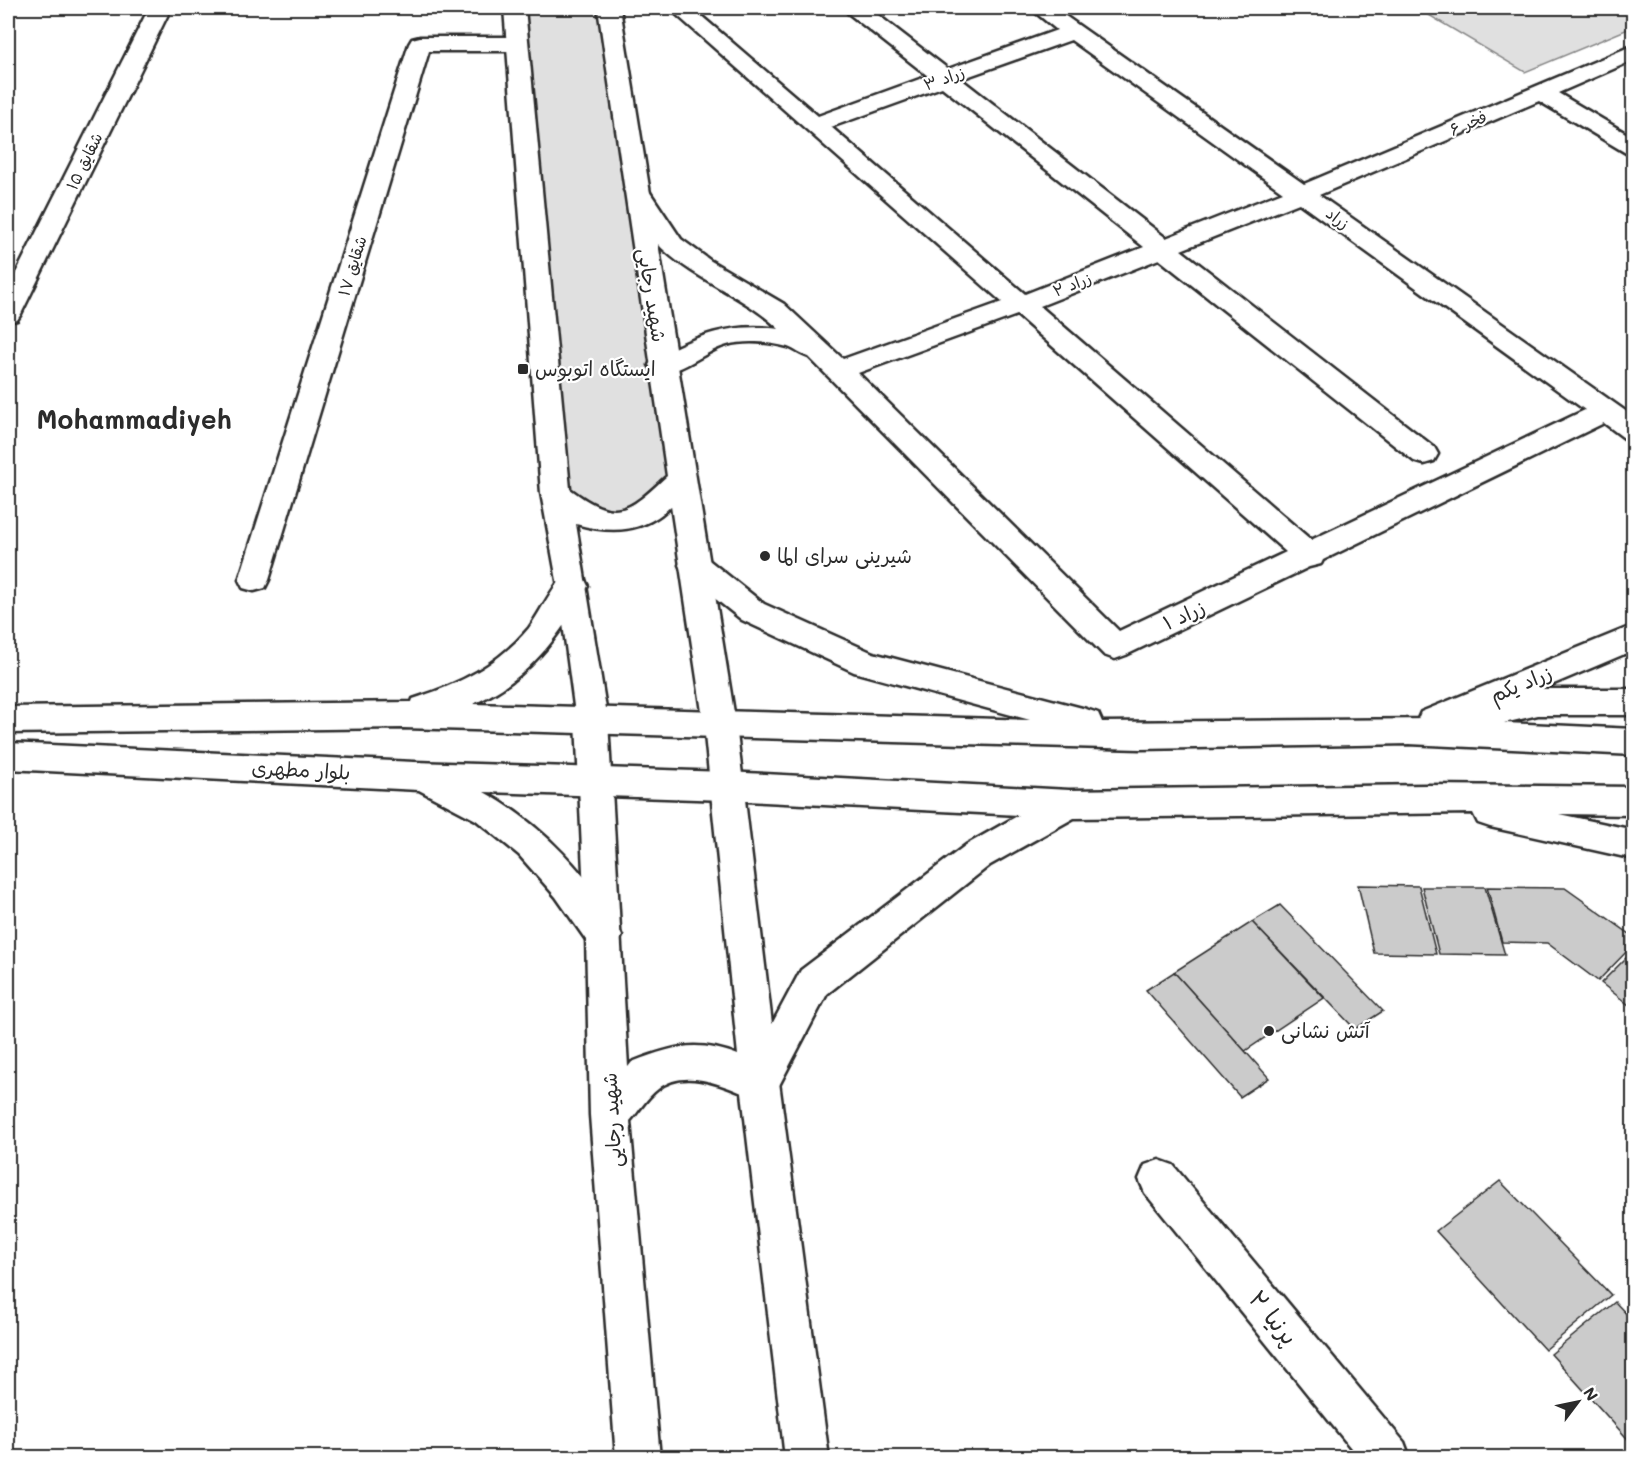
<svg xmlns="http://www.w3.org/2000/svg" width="1641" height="1465" font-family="Mali,'Playpen Sans Arabic',sans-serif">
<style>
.green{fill:#e0e0e0;stroke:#868686;stroke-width:1.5}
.building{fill:#cbcbcb;stroke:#2b2b2b;stroke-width:1.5}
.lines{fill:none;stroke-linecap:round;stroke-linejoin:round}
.minor-casing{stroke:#2b2b2b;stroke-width:5}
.tertiary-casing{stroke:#2b2b2b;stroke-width:5}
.secondary-casing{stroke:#2b2b2b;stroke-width:5}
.minor{fill:#fff;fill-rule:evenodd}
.tertiary{fill:#fff;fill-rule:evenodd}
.secondary{fill:#fff;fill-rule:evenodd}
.poi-dot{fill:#2b2b2b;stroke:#fff;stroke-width:2}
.labels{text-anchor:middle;stroke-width:4.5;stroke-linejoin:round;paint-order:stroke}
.far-street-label{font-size:16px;fill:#2b2b2b;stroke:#fff}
.street-label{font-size:20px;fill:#2b2b2b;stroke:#fff}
.poi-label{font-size:20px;fill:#2b2b2b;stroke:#fff;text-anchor:start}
.near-street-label{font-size:24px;fill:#2b2b2b;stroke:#fff}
.district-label{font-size:26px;font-weight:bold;fill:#2b2b2b;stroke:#fff}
</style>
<rect width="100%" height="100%" fill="#fff"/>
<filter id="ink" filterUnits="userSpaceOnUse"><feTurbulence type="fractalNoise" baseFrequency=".0167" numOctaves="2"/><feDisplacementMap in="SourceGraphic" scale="12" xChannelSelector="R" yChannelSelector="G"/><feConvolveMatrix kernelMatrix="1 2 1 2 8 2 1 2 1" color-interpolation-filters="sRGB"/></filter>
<g filter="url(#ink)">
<g class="green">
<path d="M 514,8 L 609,8 L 680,480 L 619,521 L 556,493 Z"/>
<path d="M 1417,8 L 1633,8 L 1633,27 L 1525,72 Z"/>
</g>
<g class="building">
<path d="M 1358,885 L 1419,886 L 1436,954 L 1374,953 Z"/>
<path d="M 1422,887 L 1485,887 L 1505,955 L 1439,954 Z"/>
<path d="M 1487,887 L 1565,888 L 1634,937 L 1634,944 L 1598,981 L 1547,943 L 1502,942 Z"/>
<path d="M 1280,905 L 1383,1011 L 1355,1029 L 1252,922 Z"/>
<path d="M 1252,922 L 1324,998 L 1245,1051 L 1174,972 Z"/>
<path d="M 1634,950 L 1634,1009 L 1601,983 Z"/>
<path d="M 1174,972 L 1245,1051 L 1269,1078 L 1240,1097 L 1146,990 Z"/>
<path d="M 1500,1181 L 1611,1295 L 1545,1350 L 1436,1231 Z"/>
<path d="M 1615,1302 L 1634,1322 L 1634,1446 L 1551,1354 Z"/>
</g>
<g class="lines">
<defs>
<g id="minor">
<path d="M 149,8 L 171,8 L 21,314 L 17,320 L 8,322 L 8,289 Z"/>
<path d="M 669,8 L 692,8 L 818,116 L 928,76 L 848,13 L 846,8 L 869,8 L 948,69 L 1057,30 L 1030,8 L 1054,8 L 1304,184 L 1634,45 L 1634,60 L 1558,93 L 1634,138 L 1634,155 L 1626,153 L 1539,101 L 1319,195 L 1634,417 L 1634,440 L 1624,438 L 1604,423 L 1323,560 L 1321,564 L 1309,567 L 1126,655 L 1115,659 L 1104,655 L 809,357 C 801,355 796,350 788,347 C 770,342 745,340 727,345 C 703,351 679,378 653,371 L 649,365 L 653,359 C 695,336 731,322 779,329 C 746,297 700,282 665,251 C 648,236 636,209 624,190 L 627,185 L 636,183 L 645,185 L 681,239 L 711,261 L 784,304 L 843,359 L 1002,302 ZM 1071,40 L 1283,192 L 1166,238 L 961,79 ZM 942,87 L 1144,247 L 1025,294 L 831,127 ZM 1299,203 L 1585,410 L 1311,540 L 1040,306 L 1159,259 L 1414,461 L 1424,464 L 1434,461 L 1438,454 L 1434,447 L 1181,250 ZM 1017,315 L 1286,552 L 1119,631 L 858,373 Z"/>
<path d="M 420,37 L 517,37 L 525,39 L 528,44 L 525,49 L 517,51 L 429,51 L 269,580 L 265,588 L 254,591 L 243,588 L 239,580 L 409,44 L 412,39 Z"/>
<path d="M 1634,625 L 1634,650 L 1445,730 L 1433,734 L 1421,730 L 1417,721 L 1421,712 Z"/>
<path d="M 1159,1160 L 1173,1165 L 1404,1442 L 1410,1458 L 1359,1458 L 1145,1193 L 1139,1179 L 1145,1165 Z"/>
</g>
<path id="tertiary" d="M 504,8 L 525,8 L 570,489 C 617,524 628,512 667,476 L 598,8 L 620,8 L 736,725 L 779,1082 L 829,1458 L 785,1458 L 742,1093 C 718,1083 682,1069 658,1089 C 647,1097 639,1111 630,1121 L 660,1458 L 616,1458 L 590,1115 L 586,936 L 576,721 L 558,586 L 541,493 ZM 671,506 L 704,725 L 738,1055 C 697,1039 673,1046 632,1062 L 628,1067 L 608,721 L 576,524 C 612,534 644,533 671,506 Z"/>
<g id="secondary">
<path d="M 694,554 L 705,557 L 764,604 L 873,653 L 1086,709 L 1098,713 L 1102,722 L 1435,719 L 1437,714 L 1449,710 L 1538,689 L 1634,689 L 1634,715 L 1538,715 L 1504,723 L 1634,729 L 1634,755 L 1409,744 L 1140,749 L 403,728 L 8,733 L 8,707 L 412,702 L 413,699 C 460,684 497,666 529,628 C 538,616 553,586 562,578 C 568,573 577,576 584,578 L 588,586 C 559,637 528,680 473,704 L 1030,720 L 854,672 L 742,620 L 683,573 L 679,565 L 683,557 Z"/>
<path d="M 8,743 L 414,762 L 726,772 L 1069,790 L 1427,785 L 1634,787 L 1634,815 L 1559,814 L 1634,830 L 1634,859 L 1490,827 L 1478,823 L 1473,813 L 1074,818 L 990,865 L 827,994 L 774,1095 L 760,1100 L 746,1095 L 741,1082 L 801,970 L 966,845 L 1019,815 L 726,800 L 484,792 C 539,822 595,879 622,936 L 617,947 L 604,952 L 591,947 L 556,897 L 519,855 L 476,820 L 419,790 L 8,769 Z"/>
</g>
</defs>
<use href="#minor" class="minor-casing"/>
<use href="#tertiary" class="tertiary-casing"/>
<use href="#secondary" class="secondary-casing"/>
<use href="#minor" class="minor"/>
<use href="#tertiary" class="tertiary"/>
<use href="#secondary" class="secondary"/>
</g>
</g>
<g class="poi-dot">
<rect x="517" y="363" width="12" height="12" rx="3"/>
<circle cx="765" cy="556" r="6"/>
<circle cx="1269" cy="1031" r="6"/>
</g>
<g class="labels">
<g class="far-street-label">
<text transform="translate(944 78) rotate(-20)" y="6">زراد ۳</text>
<text transform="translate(1468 123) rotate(-23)" y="6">فخر ۶</text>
<text transform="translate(84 161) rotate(-64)" y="6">شقایق ۱۵</text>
<text transform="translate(1338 218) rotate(36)" y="6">زراد</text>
<text transform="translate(352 266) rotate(-73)" y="6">شقایق ۱۷</text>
<text transform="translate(1072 284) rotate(-22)" y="6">زراد ۲</text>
</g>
<g class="street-label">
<text transform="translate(652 295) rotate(81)" y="7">شهید رجایی</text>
<text transform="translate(1184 615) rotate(-25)" y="7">زراد ۱</text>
<text transform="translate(1521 684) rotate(-23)" y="7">زراد یکم</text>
<text transform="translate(301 770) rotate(3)" y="7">بلوار مطهری</text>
<text transform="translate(612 1120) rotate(-93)" y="7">شهید رجایی</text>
</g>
<g class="poi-label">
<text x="535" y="376">ایستگاه اتوبوس</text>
<text x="777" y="563">شیرینی سرای الما</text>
<text x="1281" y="1038">آتش نشانی</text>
</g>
<g class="near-street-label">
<text transform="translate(1273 1318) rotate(51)" y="8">پرنیا ۲</text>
</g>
<g class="district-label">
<text x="134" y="429">Mohammadiyeh</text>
</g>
</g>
<rect width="1641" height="1465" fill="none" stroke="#fff" stroke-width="30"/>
<rect x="15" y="15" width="1611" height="1435" fill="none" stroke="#2b2b2b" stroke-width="2" filter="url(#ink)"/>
<g transform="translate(1578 1402) rotate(58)" stroke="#ffffff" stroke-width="4.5" paint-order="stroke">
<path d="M0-4.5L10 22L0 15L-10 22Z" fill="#2b2b2b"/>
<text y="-9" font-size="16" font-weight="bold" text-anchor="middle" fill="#2b2b2b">N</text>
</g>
</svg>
